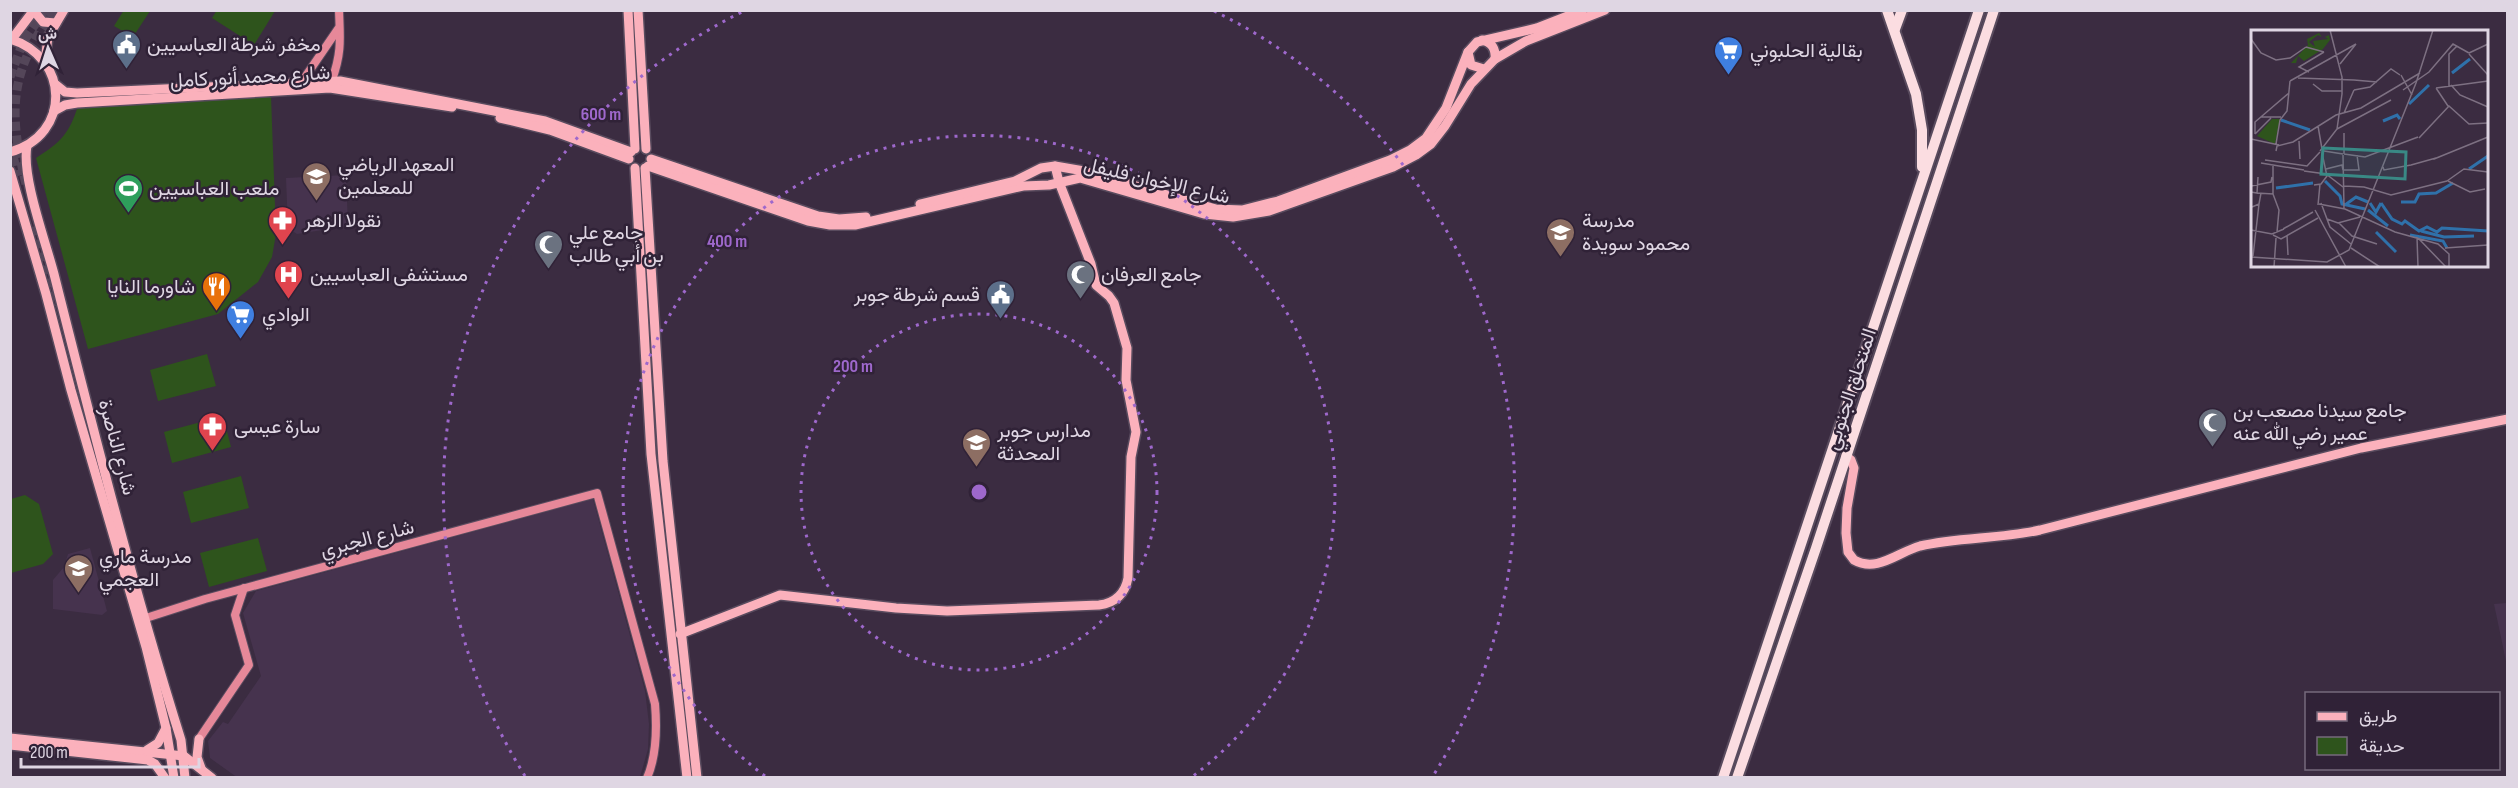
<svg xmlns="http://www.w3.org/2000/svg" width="2518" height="788" font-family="'Sofia Sans Condensed',Vazirmatn,sans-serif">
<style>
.built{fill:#46334e}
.green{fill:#2e541c}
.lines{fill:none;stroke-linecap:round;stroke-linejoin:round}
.primary-tunnel{stroke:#544659;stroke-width:9;stroke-dasharray:9 4.5;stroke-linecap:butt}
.secondary-casing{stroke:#594b5e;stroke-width:10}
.primary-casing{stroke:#594b5e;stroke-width:12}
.highway-casing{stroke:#594b5e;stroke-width:14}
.secondary{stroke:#e68899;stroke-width:8}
.primary{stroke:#fbb1bc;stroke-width:9}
.highway{stroke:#fbdde1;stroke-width:10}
.ring{fill:none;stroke:#9e68cc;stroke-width:3;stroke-dasharray:3 6}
.labels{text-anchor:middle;stroke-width:5;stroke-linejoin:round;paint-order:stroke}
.poi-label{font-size:20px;fill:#dfd6e3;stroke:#302237;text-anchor:start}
.street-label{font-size:20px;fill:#dfd6e3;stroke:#302237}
.inset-river{fill:none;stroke:#2f71aa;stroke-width:3}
.inset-road{fill:none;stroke:#7d7082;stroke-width:1.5}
.view{fill:#398985;fill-opacity:0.15;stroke:#398985;stroke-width:3}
.inset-edge{fill:none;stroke:#dfd6e3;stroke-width:3}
.centre{fill:#9e68cc;stroke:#302237;stroke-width:3}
.ring-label{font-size:18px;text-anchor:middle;font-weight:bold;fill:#9e68cc;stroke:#302237;stroke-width:5;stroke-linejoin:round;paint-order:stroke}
</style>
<rect width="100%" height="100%" fill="#3b2c41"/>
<g class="built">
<path d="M 346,175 L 348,226 L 297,234 L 288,228 L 286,178 Z"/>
<path d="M 593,499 L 645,691 L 649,724 L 648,749 L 640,777 L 238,778 L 210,758 L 208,741 L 223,722 L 228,724 L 261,676 L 243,613 L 256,591 Z"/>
<path d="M 90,548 L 107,611 L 102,615 L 53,609 L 53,580 L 64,567 L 68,554 Z"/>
<path d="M 2507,603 L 2508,603 L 2507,666 L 2494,604 Z"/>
</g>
<g class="green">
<path d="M 124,10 L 150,11 L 133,37 L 114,26 Z"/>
<path d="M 217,10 L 275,10 L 275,11 L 254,45 L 212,18 Z"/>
<path d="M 271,96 L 276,234 L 272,257 L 258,282 L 218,314 L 88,349 L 36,158 C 61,142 69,134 78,106 Z"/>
<path d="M 207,354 L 216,386 L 158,401 L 150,370 Z"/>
<path d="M 223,416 L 231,447 L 172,463 L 164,432 Z"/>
<path d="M 241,476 L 249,508 L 191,523 L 183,492 Z"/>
<path d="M 25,495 L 39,504 L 53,554 L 43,564 L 11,573 L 11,499 Z"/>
<path d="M 258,538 L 267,571 L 209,587 L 200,553 Z"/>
</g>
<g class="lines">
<g class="primary-tunnel">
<path d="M 10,77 L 23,42 L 45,10"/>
<path d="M 10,144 L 18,176"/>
<path d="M 26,184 C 8,111 9,73 54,10"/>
<path d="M 36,226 L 55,306"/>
</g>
<defs>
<g id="secondary">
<path d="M 332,80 C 342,52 340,39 339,10"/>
<path d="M 301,83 L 338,29"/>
<path d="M 146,618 L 205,599 L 597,493 L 655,704 C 657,728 657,755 647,778"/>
<path d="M 199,739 L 249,665 L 235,615 L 244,588"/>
</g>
<g id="primary">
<path d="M 628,10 L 635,149"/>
<path d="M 638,10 L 646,149"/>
<path d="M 34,11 L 43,22 L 56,23"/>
<path d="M 10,39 C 70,57 72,135 10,152"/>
<path d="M 12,39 L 34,10"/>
<path d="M 1482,40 C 1492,42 1496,49 1495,59"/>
<path d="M 1468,52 L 1471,65 L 1484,69"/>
<path d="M 45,61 L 48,37 L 64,10"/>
<path d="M 55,84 L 65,92 L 77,93 L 340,81 L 545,121 L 631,152"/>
<path d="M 54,111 L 65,105 L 77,103 L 330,88 L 452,107"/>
<path d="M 500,118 L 550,130 L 629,159"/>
<path d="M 27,146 C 21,177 47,245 55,278 C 94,433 133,587 181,740 L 185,778"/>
<path d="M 651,159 L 818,216 L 839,219 L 866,217"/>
<path d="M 648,166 L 808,221 L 830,225 L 855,225 L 1023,186 L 1049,185 L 1080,178 L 1204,214 L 1233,217 L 1269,211 L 1393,167 L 1416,155 L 1431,144 L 1445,126 L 1471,84 L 1495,59 L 1526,41 L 1605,10"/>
<path d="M 635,168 L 651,454 L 687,778"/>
<path d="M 645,168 L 663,461 L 697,778"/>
<path d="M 10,171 L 46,294 L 71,390 L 146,647 L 166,728 L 174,778"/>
<path d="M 920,204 L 1015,181 L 1041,168 L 1055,166 L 1084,171 L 1216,209 L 1242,210 L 1278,201 L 1390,160 L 1410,150 L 1426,138 L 1446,108 L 1468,52 L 1477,42 L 1537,28 L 1583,10"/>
<path d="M 1846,456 L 1851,460 L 1854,468 L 1847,508 L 1846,533 L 1848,552 L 1854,560 C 1877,573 1898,552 1920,546 C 1959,537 2001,539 2040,530 L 2361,448 L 2508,419"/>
<path d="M 680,634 L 780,595 L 896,608 L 947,611 L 1099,605 C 1115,603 1125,594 1128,578 L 1131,457 L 1136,432 L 1126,380 L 1127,348 L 1114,303 L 1109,296 L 1096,285 L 1091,264 L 1059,182 L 1055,166"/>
<path d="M 10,738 L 184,756 L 212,778"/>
<path d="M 199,739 L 197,757 L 201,768"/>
<path d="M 10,745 L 148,760 L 155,764 L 165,778"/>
<path d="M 147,750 L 158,743 L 166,728"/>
</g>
<g id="highway">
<path d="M 1887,10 L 1916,94 L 1922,130 L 1922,167"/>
<path d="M 1895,29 L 1902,10"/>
<path d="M 1723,778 L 1979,10"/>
<path d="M 1737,778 L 1816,548 L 1994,10"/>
</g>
</defs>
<use href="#secondary" class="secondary-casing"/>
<use href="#primary" class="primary-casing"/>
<use href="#highway" class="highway-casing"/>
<use href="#secondary" class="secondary"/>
<use href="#primary" class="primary"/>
<use href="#highway" class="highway"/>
</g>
<g class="ring">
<circle cx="979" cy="492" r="178"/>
<path d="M765 776A356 356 0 1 1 1193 776"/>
<path d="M525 776A535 535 0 0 1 744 11M1214 11A535 535 0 0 1 1433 776"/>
</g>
<defs>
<symbol id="civic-pin" viewBox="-11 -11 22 30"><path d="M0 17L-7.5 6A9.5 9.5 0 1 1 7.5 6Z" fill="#5c6f8a" stroke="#302237"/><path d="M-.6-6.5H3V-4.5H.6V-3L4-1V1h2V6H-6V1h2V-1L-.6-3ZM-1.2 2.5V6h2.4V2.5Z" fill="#fff"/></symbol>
<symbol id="supermarket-pin" viewBox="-11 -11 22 30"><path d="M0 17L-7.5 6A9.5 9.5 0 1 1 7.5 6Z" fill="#3f7fe0" stroke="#302237"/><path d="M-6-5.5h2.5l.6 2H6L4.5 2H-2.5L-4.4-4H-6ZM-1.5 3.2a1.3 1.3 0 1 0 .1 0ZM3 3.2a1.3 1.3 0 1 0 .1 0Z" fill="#fff"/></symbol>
<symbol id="university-pin" viewBox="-11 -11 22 30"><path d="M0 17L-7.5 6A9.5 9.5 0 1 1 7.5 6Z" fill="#8d6e63" stroke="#302237"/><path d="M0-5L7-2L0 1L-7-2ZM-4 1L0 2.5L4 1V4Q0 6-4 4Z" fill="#fff"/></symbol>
<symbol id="stadium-pin" viewBox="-11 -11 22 30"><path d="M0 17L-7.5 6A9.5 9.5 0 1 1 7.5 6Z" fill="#2e9e5b" stroke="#302237"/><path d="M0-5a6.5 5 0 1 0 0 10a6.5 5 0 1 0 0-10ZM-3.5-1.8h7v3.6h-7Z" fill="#fff"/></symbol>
<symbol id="pharmacy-pin" viewBox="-11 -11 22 30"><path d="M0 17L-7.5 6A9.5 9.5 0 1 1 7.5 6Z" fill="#e0444e" stroke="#302237"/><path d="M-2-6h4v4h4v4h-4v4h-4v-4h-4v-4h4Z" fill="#fff"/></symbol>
<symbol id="school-pin" viewBox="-11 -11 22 30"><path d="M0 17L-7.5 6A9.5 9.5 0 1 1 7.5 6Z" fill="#8d6e63" stroke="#302237"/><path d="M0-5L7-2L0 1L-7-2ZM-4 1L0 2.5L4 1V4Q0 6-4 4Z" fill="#fff"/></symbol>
<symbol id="mosque-pin" viewBox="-11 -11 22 30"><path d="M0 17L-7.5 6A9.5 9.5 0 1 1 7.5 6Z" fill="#6b7280" stroke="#302237"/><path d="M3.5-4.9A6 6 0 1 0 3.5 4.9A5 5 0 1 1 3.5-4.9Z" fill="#fff"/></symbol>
<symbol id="hospital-pin" viewBox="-11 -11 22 30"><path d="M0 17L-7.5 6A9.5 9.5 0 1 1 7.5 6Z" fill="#e0444e" stroke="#302237"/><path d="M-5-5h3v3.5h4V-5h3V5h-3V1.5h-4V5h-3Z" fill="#fff"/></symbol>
<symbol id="restaurant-pin" viewBox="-11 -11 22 30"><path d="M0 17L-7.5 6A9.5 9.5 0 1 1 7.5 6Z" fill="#e8710a" stroke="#302237"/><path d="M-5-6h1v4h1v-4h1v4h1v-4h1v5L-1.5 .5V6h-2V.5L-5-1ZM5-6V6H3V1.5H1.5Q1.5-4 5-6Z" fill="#fff"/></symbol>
</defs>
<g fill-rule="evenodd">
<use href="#civic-pin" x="110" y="28" width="33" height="45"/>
<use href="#supermarket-pin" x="1712" y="34" width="33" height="45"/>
<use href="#university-pin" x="300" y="160" width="33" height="45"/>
<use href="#stadium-pin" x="112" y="172" width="33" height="45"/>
<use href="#pharmacy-pin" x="266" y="204" width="33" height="45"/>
<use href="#school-pin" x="1544" y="216" width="33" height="45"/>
<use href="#mosque-pin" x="532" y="228" width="33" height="45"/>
<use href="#hospital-pin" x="272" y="258" width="33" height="45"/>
<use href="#mosque-pin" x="1064" y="258" width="33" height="45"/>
<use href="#restaurant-pin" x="200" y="270" width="33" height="45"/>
<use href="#civic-pin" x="984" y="278" width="33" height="45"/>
<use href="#supermarket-pin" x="224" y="298" width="33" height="45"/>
<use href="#mosque-pin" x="2196" y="406" width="33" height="45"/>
<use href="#pharmacy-pin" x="196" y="410" width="33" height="45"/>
<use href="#school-pin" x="960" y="426" width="33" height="45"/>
<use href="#school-pin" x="62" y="552" width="33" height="45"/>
</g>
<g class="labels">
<g class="poi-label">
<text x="147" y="51">مخفر شرطة العباسيين</text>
<text x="1750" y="57">بقالية الحلبوني</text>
<text x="338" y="171">المعهد الرياضي<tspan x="338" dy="23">للمعلمين</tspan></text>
<text x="149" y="195">ملعب العباسيين</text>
<text x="304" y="227">نقولا الزهر</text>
<text x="1582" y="227">مدرسة<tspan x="1582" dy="23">محمود سويدة</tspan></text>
<text x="569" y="239">جامع علي<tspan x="569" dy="23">بن أبي طالب</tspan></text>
<text x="310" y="281">مستشفى العباسيين</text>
<text x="1101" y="281">جامع العرفان</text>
<text x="195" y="293" text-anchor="end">شاورما النايا</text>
<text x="980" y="301" text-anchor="end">قسم شرطة جوبر</text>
<text x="262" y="321">الوادي</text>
<text x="2233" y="417">جامع سيدنا مصعب بن<tspan x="2233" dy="23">عمير رضي الله عنه</tspan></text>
<text x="234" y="433">سارة عيسى</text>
<text x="997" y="437">مدارس جوبر<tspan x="997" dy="23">المحدثة</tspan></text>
<text x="99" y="563">مدرسة ماري<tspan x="99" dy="23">العجمي</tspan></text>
</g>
<g class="street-label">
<text transform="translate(250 76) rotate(-3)" y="7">شارع محمد أنور كامل</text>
<text transform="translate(1157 180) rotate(13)" y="7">شارع الإخوان فليفل</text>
<text transform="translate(1850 389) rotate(-72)" y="7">المتحلق الجنوبي</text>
<text transform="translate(118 447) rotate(75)" y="7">شارع الناصرة</text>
<text transform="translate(367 538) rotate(-15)" y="7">شارع الجبري</text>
</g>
</g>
<g transform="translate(2251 30)">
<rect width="237" height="237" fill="#3b2c41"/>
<path d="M 68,3 L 71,7 L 67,5 L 58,12 L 64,17 L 62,11 L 77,9 L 74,7 L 78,5 L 79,10 L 72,19 L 53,31 L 47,26 L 45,33 L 40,33 L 57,15 L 56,9 ZM 21,89 L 29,89 L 24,114 L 6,106 Z" fill="#2e541c"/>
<path class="inset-river" d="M 201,43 L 219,29M 158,74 L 178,55M 30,90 L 59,100M 132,91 L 146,85 L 149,89M 218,139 L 237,126M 74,151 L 89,166 L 91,174 L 114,179M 25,158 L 62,153M 150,172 L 164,172 L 168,164 L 185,163 L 202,153M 119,173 L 125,182 L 130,173M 130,173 L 141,189 L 151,194 L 154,191 L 168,201 L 176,197 L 186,202 L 191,198 L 237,201M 94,175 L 105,167 L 117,172M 117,180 L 137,196M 170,201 L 193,207 L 223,206M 125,202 L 145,222M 159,205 L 192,211 L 196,218"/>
<path class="inset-road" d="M 0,9 L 10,23 L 25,30 L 39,28 L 55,17M 55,17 L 73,22M 218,23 L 237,14M 218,24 L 237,45M 89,34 L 105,14M 58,42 L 48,37 L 73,22M 150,45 L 161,65M 47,48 L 103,50M 103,50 L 126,52M 39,51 L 105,14M 62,54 L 71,61 L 91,61M 200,55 L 209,65 L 237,77M 198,56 L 198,24 L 206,16M 185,58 L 237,51M 185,58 L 197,76M 103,60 L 119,57 L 140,39 L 149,45M 152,60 L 178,42 L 202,14 L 218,23M 93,83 L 103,60M 10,87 L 30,87M 67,96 L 71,119M 86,99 L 140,70M 93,103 L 93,124M 4,104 L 4,92 L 38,63M 4,104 L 20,88M 168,108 L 198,76 L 218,94 L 237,93M 0,109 L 28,115M 48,111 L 49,129M 25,114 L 29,90 L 36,81 L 39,51M 25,121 L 26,116 L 42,112 L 85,85 L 110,78 L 169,43M 69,121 L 86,99 L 91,64 L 91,47 L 79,0M 73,121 L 92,124M 93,124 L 114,127 L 167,107M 92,125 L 93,178M 183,129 L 237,107M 14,130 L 56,136 L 69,122M 10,133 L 53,140M 160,135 L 185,128M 132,137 L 133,140 L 160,135M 75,139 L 91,135 L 92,140M 93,140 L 108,140 L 106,125M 53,141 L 75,144 L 92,157M 196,151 L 213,139 L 237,142M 197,151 L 219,162 L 234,159M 63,155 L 70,154 L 76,146 L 71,123M 0,156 L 20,152 L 21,147M 93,156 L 113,157 L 140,165 L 196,151M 0,162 L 6,163 L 7,147M 6,163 L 22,164 L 22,136M 22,164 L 28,180 L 26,202M 70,173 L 79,197 L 100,214M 68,174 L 94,179 L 144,202 L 187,214 L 198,224 L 198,237M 67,175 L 69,154M 1,177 L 8,174 L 10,163M 64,180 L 95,237M 76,189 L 87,193 L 109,187M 88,193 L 101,206 L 126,214M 32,199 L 62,182M 0,200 L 21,204 L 33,199M 22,205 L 30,209 L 67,188M 36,205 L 37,225M 166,207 L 167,237M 167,208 L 195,237M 100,218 L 129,237M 194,218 L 237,215M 2,226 L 8,174M 0,227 L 76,232 L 98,220 L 165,53 L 182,0M 23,237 L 25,208"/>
<path class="view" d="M 72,118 L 155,122 L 154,149 L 70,144 Z"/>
<rect width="237" height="237" class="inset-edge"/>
</g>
<circle cx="979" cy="492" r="9" class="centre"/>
<g class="ring-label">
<text x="601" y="120">600 m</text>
<text x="727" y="247">400 m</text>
<text x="853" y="372">200 m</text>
</g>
<rect width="2518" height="788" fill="none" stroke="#dfd6e3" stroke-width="24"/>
<rect x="2305" y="692" width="195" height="78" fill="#302237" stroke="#766a7c" stroke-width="1.5"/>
<rect x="2317" y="712" width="30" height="9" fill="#fbb1bc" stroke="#766a7c" stroke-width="1.5"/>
<text x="2359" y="722" font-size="18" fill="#dfd6e3">طريق</text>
<rect x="2317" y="737" width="30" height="18" fill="#2e541c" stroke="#766a7c" stroke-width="1.5"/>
<text x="2359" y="752" font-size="18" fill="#dfd6e3">حديقة</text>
<g transform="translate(48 48) rotate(357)" stroke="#302237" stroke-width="4.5" paint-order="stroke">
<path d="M0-4.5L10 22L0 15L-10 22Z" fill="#dfd6e3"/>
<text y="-9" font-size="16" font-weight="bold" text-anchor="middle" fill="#dfd6e3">ش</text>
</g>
<path d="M21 758v9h178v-9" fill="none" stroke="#dfd6e3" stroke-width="3"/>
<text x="30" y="758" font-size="18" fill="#dfd6e3" stroke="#302237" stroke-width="4.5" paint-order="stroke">200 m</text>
</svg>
